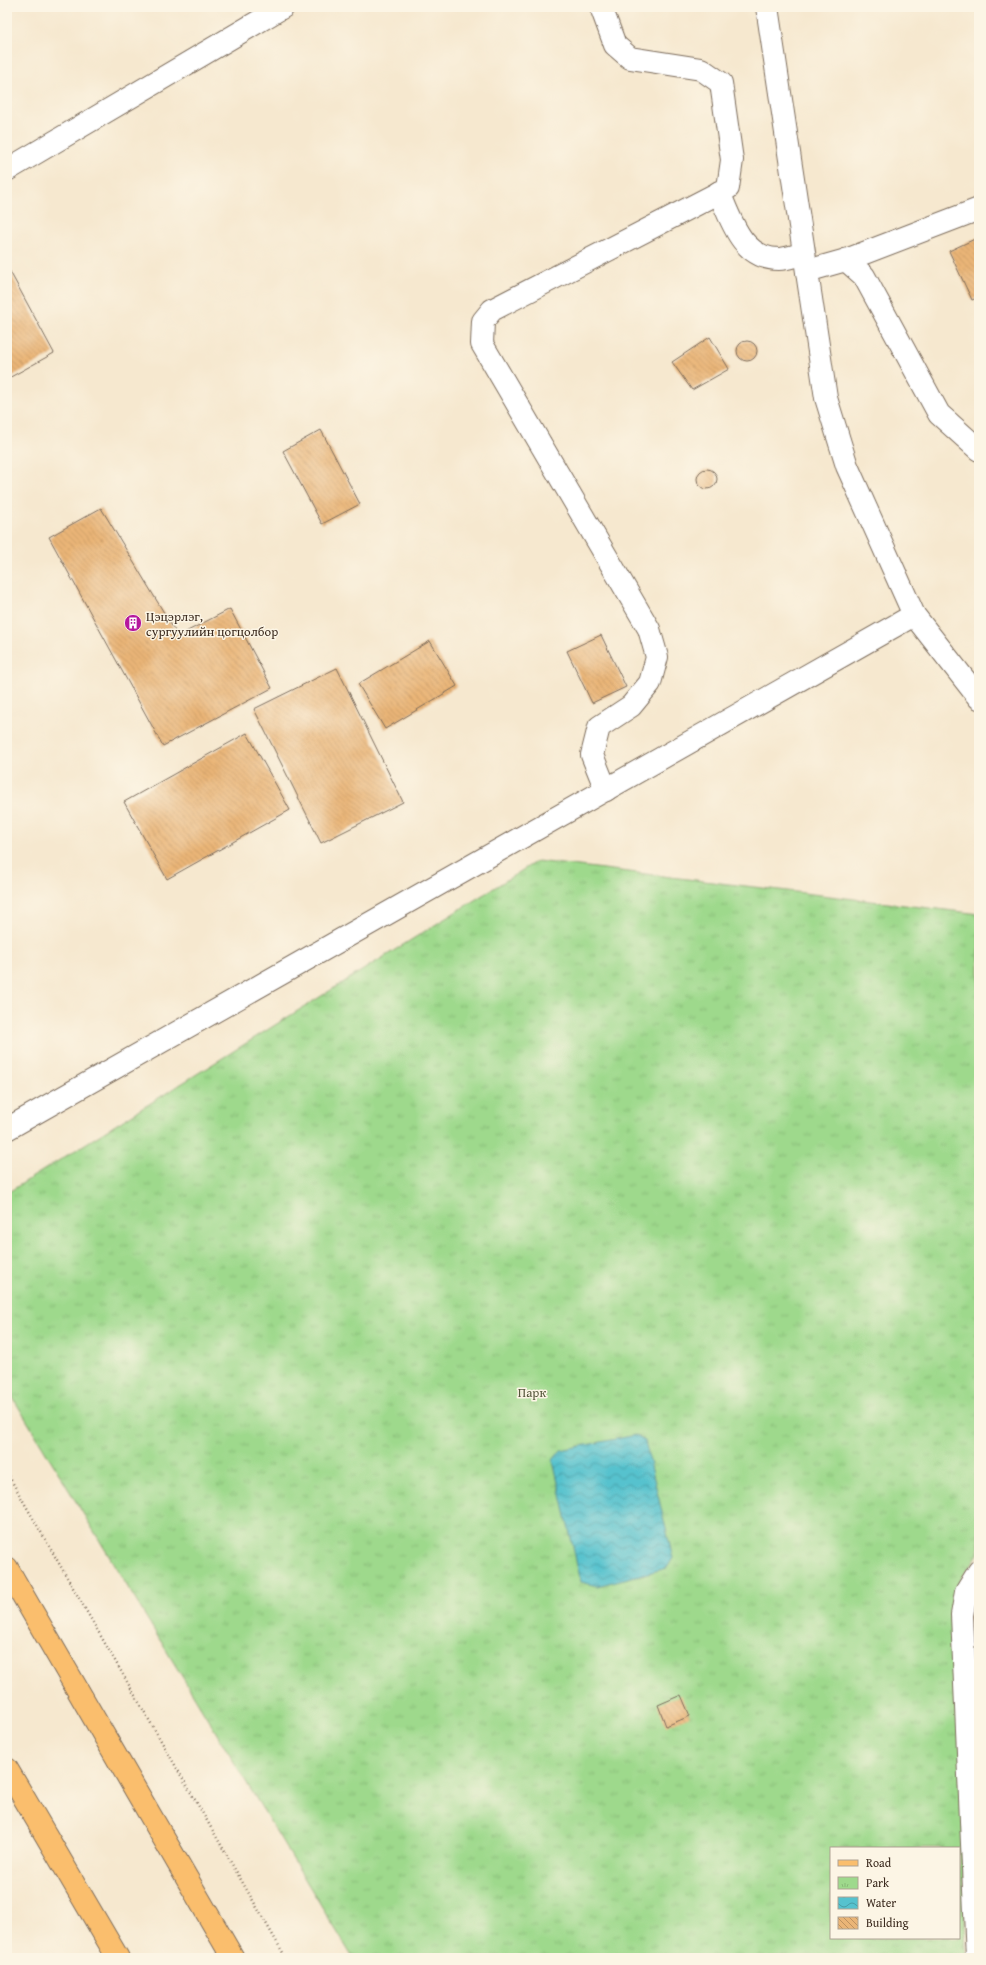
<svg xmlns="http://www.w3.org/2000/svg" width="986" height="1965" font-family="'Gentium Book Plus',serif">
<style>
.park{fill:url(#park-tufts);stroke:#6c8255;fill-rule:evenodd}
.water{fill:url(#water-waves);stroke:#487676}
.building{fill:url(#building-back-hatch)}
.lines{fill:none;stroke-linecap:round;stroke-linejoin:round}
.minor-casing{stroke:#7c6c5c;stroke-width:24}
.major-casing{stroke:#7c6c5c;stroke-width:24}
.path{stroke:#7c6c5c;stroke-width:2.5;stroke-dasharray:1 3;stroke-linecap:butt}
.minor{stroke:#fff;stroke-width:22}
.major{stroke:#fabe6d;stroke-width:22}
.labels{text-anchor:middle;stroke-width:3;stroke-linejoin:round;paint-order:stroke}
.poi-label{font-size:13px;fill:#3b2a1e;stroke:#fcf5e5;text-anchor:start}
.park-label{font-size:13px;fill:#54563a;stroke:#fcf5e5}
</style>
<defs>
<pattern id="park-tufts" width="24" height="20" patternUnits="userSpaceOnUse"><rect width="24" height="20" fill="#9ed98c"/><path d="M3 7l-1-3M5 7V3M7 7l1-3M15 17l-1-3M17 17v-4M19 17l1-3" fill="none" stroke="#89ba78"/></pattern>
<pattern id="water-waves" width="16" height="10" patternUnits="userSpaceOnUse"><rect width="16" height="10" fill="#56c2ce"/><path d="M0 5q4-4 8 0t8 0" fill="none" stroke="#489ea7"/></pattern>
<pattern id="building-back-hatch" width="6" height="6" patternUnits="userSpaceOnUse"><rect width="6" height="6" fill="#eab577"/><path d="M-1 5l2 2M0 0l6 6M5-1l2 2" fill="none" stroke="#bf9361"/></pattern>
</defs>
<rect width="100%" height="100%" fill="#fcf5e5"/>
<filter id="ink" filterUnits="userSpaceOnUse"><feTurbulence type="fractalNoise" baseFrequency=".025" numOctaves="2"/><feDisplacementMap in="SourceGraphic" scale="8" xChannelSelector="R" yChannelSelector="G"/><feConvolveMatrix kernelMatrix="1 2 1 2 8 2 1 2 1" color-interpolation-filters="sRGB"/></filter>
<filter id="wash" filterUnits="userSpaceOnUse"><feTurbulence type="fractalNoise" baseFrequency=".012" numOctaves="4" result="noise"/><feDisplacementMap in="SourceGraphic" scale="16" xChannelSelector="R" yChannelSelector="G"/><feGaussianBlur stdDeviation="0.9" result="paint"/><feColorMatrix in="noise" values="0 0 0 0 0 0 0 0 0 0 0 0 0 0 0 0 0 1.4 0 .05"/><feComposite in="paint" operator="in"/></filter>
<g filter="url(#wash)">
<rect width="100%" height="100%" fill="#f6e8cf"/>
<path class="park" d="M 537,861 L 979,914 L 979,1553 L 958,1584 L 966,1958 L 353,1958 L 7,1388 L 7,1193 ZM 831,1848 L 959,1848 L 959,1938 L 831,1938 Z"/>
<path class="water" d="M 636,1435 L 645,1441 L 673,1558 L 667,1568 L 597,1586 L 581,1582 L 553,1460 L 561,1450 Z"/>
<g id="blocks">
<g class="building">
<path d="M 979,237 L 979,297 L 972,300 L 949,251 Z"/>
<path d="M 7,266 L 54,353 L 7,379 Z"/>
<path d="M 710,337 L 729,369 L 692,390 L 672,362 Z"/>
<circle cx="747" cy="351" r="10"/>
<path d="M 321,430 L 360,504 L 322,524 L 283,451 Z"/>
<circle cx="707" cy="479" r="10"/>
<path d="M 101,508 L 178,636 L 230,609 L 272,688 L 163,746 L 49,537 Z"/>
<path d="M 601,635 L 626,687 L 592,703 L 567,651 Z"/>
<path d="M 430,641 L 457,686 L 385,729 L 358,684 Z"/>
<path d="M 337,668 L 403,802 L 321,843 L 254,709 Z"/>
<path d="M 247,733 L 290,810 L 167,879 L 124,802 Z"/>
<path d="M 979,1597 L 979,1628 L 966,1620 Z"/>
<path d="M 681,1695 L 690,1716 L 666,1726 L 658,1705 Z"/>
</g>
</g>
</g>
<g filter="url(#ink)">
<use href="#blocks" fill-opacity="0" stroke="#7c6c5c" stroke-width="1"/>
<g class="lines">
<defs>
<g id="minor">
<path d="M 601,7 L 615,45 L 630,58 L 701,69 L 721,83 L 732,160 L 728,188 L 492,310 L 483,321 L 482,344 L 649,629 L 657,657 L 650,683 L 631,706 L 599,727 L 592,755 L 606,790"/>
<path d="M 767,7 L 826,398 L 847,466 L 914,615 L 979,698"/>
<path d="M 7,170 L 283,7"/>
<path d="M 719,192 C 731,220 742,259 779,259 C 787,259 796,255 803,254"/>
<path d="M 846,260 L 864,276 L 939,414 L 979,450"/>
<path d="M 807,271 L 846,260 L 979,209"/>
<path d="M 7,1129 L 914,615"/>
<path d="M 977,1958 L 962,1615 L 966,1592 L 979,1571"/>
</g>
<g id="major">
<path d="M 7,1568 L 233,1958"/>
<path d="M 7,1769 L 118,1958"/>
</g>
</defs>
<use href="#minor" class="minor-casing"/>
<use href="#major" class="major-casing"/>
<path class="path" d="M 7,1473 L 286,1958"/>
<use href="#minor" class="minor"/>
<use href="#major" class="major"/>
</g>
</g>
<defs>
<symbol id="building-disc" viewBox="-11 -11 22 22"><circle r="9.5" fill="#b5179e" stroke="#fcf5e5"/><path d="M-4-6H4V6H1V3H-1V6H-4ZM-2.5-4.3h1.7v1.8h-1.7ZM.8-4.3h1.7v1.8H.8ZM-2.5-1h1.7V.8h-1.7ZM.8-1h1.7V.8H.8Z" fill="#fff"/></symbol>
</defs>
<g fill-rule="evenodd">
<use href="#building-disc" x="123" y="613" width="20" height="20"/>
</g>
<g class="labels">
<g class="poi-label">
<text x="146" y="621">Цэцэрлэг,<tspan x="146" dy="15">сургуулийн цогцолбор</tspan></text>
</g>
<g class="park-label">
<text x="532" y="1397">Парк</text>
</g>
</g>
<rect width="986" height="1965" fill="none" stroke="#fcf5e5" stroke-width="24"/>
<rect x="830" y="1847" width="130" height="92" fill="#fcf5e5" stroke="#afa495"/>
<rect x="838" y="1860" width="20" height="6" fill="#fabe6d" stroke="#afa495"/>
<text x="866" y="1867" font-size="12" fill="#3b2a1e">Road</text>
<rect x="838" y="1877" width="20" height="12" fill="url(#park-tufts)" stroke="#afa495"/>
<text x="866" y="1887" font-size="12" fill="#3b2a1e">Park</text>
<rect x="838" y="1897" width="20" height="12" fill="url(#water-waves)" stroke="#afa495"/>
<text x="866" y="1907" font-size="12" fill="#3b2a1e">Water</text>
<rect x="838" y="1917" width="20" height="12" fill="url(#building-back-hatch)" stroke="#afa495"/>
<text x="866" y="1927" font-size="12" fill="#3b2a1e">Building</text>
</svg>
